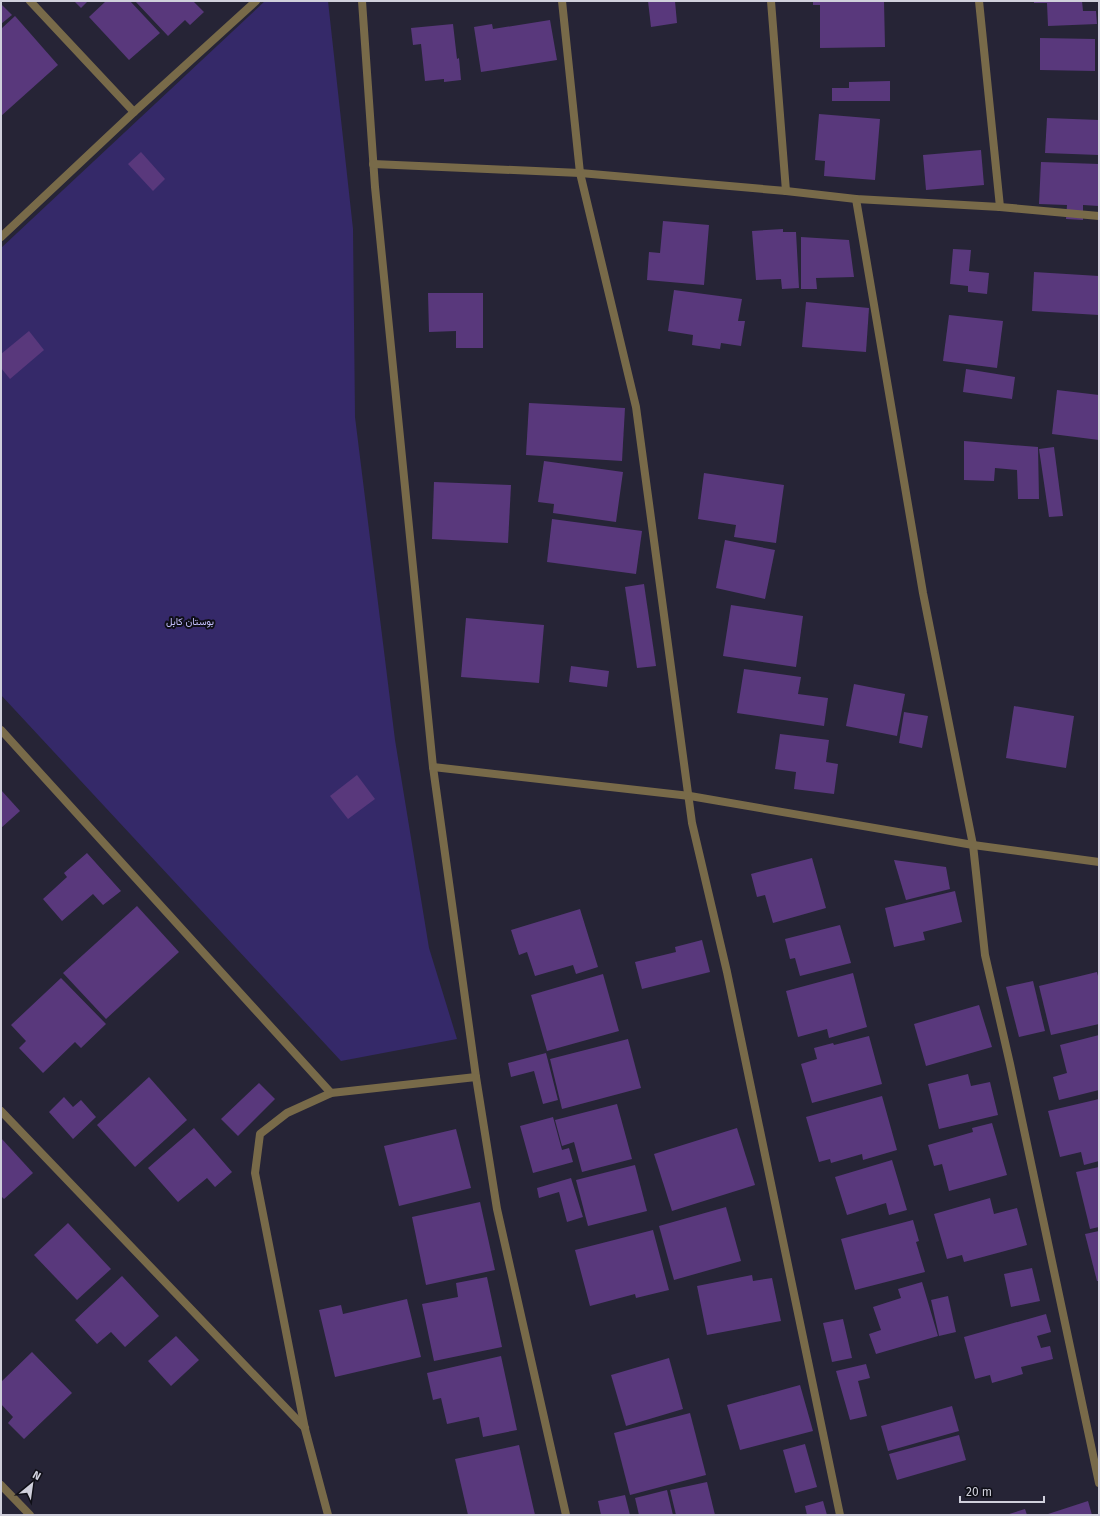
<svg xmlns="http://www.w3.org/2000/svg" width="1100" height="1516" font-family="'Fira Sans',Vazirmatn,sans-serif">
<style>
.green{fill:#352969}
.building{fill:#59387c}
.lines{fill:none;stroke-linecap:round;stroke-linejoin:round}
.minor{stroke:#786a49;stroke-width:8}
.labels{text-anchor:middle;stroke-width:4;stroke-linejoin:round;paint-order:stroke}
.park-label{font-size:10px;fill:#c4bffd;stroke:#0f0f17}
</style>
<rect width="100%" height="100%" fill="#262436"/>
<path class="green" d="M 265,1 L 328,1 L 353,229 L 355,417 L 395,740 L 429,948 L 457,1039 L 341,1061 L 1,695 L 1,248 Z"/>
<g class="building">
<path d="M 74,1 L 88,1 L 81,8 Z"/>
<path d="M 106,1 L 130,1 L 160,33 L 129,60 L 89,17 Z"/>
<path d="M 135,1 L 193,1 L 204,12 L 190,25 L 185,20 L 168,36 Z"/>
<path d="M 648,1 L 675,1 L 677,23 L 651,27 Z"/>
<path d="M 813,1 L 884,1 L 885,47 L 820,48 L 820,5 L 813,5 Z"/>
<path d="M 1034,1 L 1082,1 L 1083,11 L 1096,11 L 1097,24 L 1048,26 L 1047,3 L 1034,3 Z"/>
<path d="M 1,4 L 12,15 L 1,24 Z"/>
<path d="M 15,16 L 58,65 L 1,116 L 1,29 Z"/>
<path d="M 550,20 L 557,60 L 481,72 L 474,27 L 492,24 L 493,29 Z"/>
<path d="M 453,24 L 457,59 L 459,58 L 461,80 L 444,82 L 444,79 L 425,81 L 421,44 L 413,45 L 411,28 Z"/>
<path d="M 1040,38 L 1095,39 L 1095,71 L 1040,70 Z"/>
<path d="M 890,81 L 890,101 L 832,101 L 832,88 L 849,88 L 849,82 Z"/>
<path d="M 819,114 L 880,119 L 875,180 L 824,176 L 825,161 L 815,160 Z"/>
<path d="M 1047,118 L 1099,120 L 1099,155 L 1045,153 Z"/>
<path d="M 981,150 L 984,185 L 926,190 L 923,155 Z"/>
<path d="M 141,152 L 165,179 L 153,191 L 128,164 Z"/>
<path d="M 1041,162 L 1099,164 L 1099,206 L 1083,205 L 1083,220 L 1066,219 L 1067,205 L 1039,204 Z"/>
<path d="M 663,221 L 709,225 L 704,285 L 647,280 L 649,252 L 660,253 Z"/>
<path d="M 783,229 L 783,232 L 796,232 L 799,288 L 782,289 L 781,279 L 756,280 L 752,231 Z"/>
<path d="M 801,237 L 849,240 L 854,277 L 816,278 L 817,289 L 801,289 Z"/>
<path d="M 953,249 L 971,250 L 969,271 L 989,273 L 987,294 L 968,292 L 968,286 L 950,284 Z"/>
<path d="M 1034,272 L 1099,276 L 1099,315 L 1032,311 Z"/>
<path d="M 674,290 L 742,299 L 738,321 L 745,321 L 741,346 L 721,343 L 720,349 L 692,345 L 693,335 L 668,331 Z"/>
<path d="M 428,293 L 483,293 L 483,348 L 456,348 L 456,331 L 429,332 Z"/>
<path d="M 806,302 L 869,308 L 866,352 L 802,347 Z"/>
<path d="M 949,315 L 1003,321 L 997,368 L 943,361 Z"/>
<path d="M 29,331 L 44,350 L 10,379 L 1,368 L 1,354 Z"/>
<path d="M 966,369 L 1015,377 L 1012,399 L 963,392 Z"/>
<path d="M 1057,390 L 1099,395 L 1099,440 L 1052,434 Z"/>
<path d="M 529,403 L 625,408 L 622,461 L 526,455 Z"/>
<path d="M 964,441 L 1038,447 L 1039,499 L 1018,499 L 1017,470 L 995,468 L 994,481 L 964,480 Z"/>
<path d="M 1054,447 L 1063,516 L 1049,517 L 1039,449 Z"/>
<path d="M 544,461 L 623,472 L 616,522 L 553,513 L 554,504 L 538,502 Z"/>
<path d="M 704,473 L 784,485 L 776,543 L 734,537 L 736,525 L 698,519 Z"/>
<path d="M 434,482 L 511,485 L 508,543 L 432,539 Z"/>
<path d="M 552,519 L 642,531 L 636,574 L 547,562 Z"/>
<path d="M 725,540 L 775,550 L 765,599 L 716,588 Z"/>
<path d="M 644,584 L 656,666 L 637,668 L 625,587 Z"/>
<path d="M 731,605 L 803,616 L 796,667 L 723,656 Z"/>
<path d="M 466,618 L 544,625 L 539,683 L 461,677 Z"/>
<path d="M 571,666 L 609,671 L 607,687 L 569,682 Z"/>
<path d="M 744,669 L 801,677 L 798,694 L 828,698 L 824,726 L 737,713 Z"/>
<path d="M 854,684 L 905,694 L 897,736 L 846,726 Z"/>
<path d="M 1014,706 L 1074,716 L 1066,768 L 1006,758 Z"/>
<path d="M 904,712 L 928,716 L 922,748 L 899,743 Z"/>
<path d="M 780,734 L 829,740 L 826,762 L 838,764 L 834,794 L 794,789 L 796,772 L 775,769 Z"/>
<path d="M 357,775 L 375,799 L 348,819 L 330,796 Z"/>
<path d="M 1,790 L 20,811 L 1,828 Z"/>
<path d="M 87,853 L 121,891 L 103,905 L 93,894 L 62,921 L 43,899 L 67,877 L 64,873 Z"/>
<path d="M 812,858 L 826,908 L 773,923 L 765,895 L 757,897 L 751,874 Z"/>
<path d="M 894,860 L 946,867 L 950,889 L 906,900 Z"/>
<path d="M 955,891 L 962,922 L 923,932 L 925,940 L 894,947 L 885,908 Z"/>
<path d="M 137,906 L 179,952 L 106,1019 L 63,973 Z"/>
<path d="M 580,909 L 598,967 L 576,974 L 573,965 L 535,976 L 527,952 L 519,955 L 511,930 Z"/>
<path d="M 840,925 L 851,963 L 800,976 L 795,958 L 790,959 L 785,939 Z"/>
<path d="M 702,940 L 710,972 L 642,989 L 635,962 L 676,952 L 675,947 Z"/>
<path d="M 1097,972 L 1099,980 L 1099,1024 L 1051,1035 L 1039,986 Z"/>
<path d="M 853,973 L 867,1027 L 829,1038 L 827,1029 L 798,1037 L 786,991 Z"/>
<path d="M 603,974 L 619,1031 L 547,1051 L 531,995 Z"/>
<path d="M 61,978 L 106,1024 L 81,1048 L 75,1042 L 43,1073 L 19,1048 L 26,1041 L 11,1025 Z"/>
<path d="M 1033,981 L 1045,1031 L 1019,1037 L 1006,987 Z"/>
<path d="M 979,1005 L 992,1047 L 926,1066 L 914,1024 Z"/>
<path d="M 1099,1035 L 1099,1090 L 1059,1100 L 1053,1077 L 1067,1073 L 1060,1045 Z"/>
<path d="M 869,1036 L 882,1084 L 812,1103 L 801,1064 L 817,1059 L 814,1048 L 833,1043 L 834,1045 Z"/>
<path d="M 628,1039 L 641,1088 L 562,1109 L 550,1059 Z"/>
<path d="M 546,1053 L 558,1100 L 543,1104 L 534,1071 L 511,1077 L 508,1063 Z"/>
<path d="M 968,1074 L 971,1086 L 990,1082 L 998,1115 L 939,1129 L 928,1084 Z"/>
<path d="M 149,1077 L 187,1120 L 135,1167 L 97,1125 Z"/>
<path d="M 259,1083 L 275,1099 L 238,1136 L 221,1119 Z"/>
<path d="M 882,1096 L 897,1150 L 863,1160 L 862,1154 L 831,1163 L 830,1159 L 819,1162 L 806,1117 Z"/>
<path d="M 64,1097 L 73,1107 L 81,1100 L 96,1117 L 73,1139 L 49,1112 Z"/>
<path d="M 1099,1099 L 1099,1161 L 1084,1165 L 1081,1152 L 1060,1157 L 1048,1111 Z"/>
<path d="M 617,1104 L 632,1159 L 582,1172 L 574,1142 L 562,1146 L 555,1120 Z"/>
<path d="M 553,1117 L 562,1150 L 569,1148 L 573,1162 L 533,1173 L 520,1126 Z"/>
<path d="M 992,1123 L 1007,1175 L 949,1191 L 942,1164 L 934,1166 L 928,1145 L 973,1132 L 972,1128 Z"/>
<path d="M 194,1128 L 232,1172 L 215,1187 L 207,1178 L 178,1202 L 148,1168 Z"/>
<path d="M 737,1128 L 755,1185 L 672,1211 L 654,1154 Z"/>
<path d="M 456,1129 L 471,1188 L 399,1206 L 384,1146 Z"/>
<path d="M 1,1138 L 33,1173 L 4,1199 L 1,1196 Z"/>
<path d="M 892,1160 L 907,1210 L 889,1215 L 886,1203 L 847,1215 L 835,1177 Z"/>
<path d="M 635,1165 L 647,1211 L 588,1226 L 576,1180 Z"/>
<path d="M 1099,1167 L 1099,1227 L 1090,1229 L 1076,1172 Z"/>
<path d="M 571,1178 L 583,1217 L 567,1222 L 559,1192 L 539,1198 L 537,1188 Z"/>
<path d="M 990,1198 L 994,1214 L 1017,1208 L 1027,1245 L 964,1262 L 962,1255 L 947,1259 L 934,1214 Z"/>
<path d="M 480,1202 L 495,1270 L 426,1285 L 412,1217 Z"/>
<path d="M 726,1207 L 741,1261 L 674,1280 L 659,1226 Z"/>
<path d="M 913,1220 L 919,1241 L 916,1242 L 925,1272 L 855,1290 L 841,1239 Z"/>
<path d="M 68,1223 L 111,1269 L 77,1300 L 34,1255 Z"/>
<path d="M 653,1230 L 669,1290 L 636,1298 L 635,1294 L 590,1306 L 575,1250 Z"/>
<path d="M 1099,1231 L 1099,1281 L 1097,1281 L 1085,1234 Z"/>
<path d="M 1032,1268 L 1040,1301 L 1011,1307 L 1004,1274 Z"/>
<path d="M 752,1275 L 753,1281 L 772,1278 L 781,1321 L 707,1335 L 697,1286 Z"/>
<path d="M 122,1276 L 159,1316 L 125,1347 L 111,1332 L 97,1344 L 75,1320 Z"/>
<path d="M 487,1277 L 502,1347 L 434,1361 L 422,1304 L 458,1297 L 456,1283 Z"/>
<path d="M 922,1282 L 938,1336 L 876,1354 L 869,1334 L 881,1330 L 873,1307 L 901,1298 L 898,1289 Z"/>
<path d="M 948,1296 L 956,1332 L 939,1336 L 931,1300 Z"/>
<path d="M 407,1299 L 421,1357 L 335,1377 L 319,1310 L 341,1305 L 343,1314 Z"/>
<path d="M 1046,1314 L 1051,1332 L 1037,1336 L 1041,1348 L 1050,1346 L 1053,1359 L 1021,1367 L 1023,1374 L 992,1383 L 990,1375 L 975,1379 L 964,1337 Z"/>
<path d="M 843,1319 L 852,1358 L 832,1362 L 823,1323 Z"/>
<path d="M 176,1336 L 199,1360 L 171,1386 L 148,1361 Z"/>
<path d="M 32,1352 L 72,1393 L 24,1439 L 8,1423 L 13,1417 L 1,1404 L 1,1382 Z"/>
<path d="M 501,1356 L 517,1430 L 483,1437 L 479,1417 L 447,1424 L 441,1398 L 433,1400 L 427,1373 Z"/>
<path d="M 669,1358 L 683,1409 L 626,1426 L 611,1375 Z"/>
<path d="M 866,1364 L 870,1378 L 858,1381 L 867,1416 L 850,1420 L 836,1371 Z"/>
<path d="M 800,1385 L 813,1431 L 740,1450 L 727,1405 Z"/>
<path d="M 952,1406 L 959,1431 L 888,1451 L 881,1426 Z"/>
<path d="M 690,1413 L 706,1475 L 630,1495 L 614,1433 Z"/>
<path d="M 959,1435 L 966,1460 L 897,1480 L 889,1454 Z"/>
<path d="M 805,1444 L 817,1487 L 795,1493 L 783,1450 Z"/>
<path d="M 519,1445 L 535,1515 L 468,1515 L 455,1459 Z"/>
<path d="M 707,1482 L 715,1515 L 676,1515 L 670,1490 Z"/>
<path d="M 667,1490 L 673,1515 L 639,1515 L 635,1498 Z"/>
<path d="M 625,1495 L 630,1515 L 601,1515 L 598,1501 Z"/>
<path d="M 823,1501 L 827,1515 L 807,1515 L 805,1506 Z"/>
<path d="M 1088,1501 L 1092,1515 L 1045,1515 Z"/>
<path d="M 1025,1509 L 1027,1515 L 1006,1515 Z"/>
</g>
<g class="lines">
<g class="minor">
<path d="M 30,1 L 134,112"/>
<path d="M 362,1 L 375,187 L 433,767 L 476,1077 L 497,1209 L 566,1515"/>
<path d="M 562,1 L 580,173 L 636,407 L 692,823 L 727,972 L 840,1515"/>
<path d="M 771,1 L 786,191"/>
<path d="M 979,1 L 1000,207"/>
<path d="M 373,164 L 580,173 L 786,191 L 856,199 L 1000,207 L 1099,216"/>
<path d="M 856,199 L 923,593 L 973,845 L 985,955 L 1010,1064 L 1099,1483"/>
<path d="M 1,237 L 134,112 L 256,1"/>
<path d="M 1,730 L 331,1093"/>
<path d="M 433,767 L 690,796 L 973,845 L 1099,862"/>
<path d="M 1,1111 L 305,1428"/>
<path d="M 1,1485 L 30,1515"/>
<path d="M 328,1515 L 305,1429 L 255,1173 L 260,1134 L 287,1113 L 331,1093 L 476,1077"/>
</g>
</g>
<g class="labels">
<g class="park-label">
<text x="190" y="625">بوستان کابل</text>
</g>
</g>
<rect width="1100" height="1516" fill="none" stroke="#d0d0dc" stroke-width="4"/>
<g transform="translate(32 1484) rotate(29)" stroke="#0f0f17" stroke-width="3" paint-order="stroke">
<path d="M0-3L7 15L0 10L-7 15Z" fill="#d0d0dc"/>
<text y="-6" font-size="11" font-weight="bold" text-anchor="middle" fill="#d0d0dc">N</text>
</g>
<path d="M960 1496v6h84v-6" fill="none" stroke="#d0d0dc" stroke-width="2"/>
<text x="966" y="1496" font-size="12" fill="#d0d0dc" stroke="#0f0f17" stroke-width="3" paint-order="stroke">20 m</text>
</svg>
